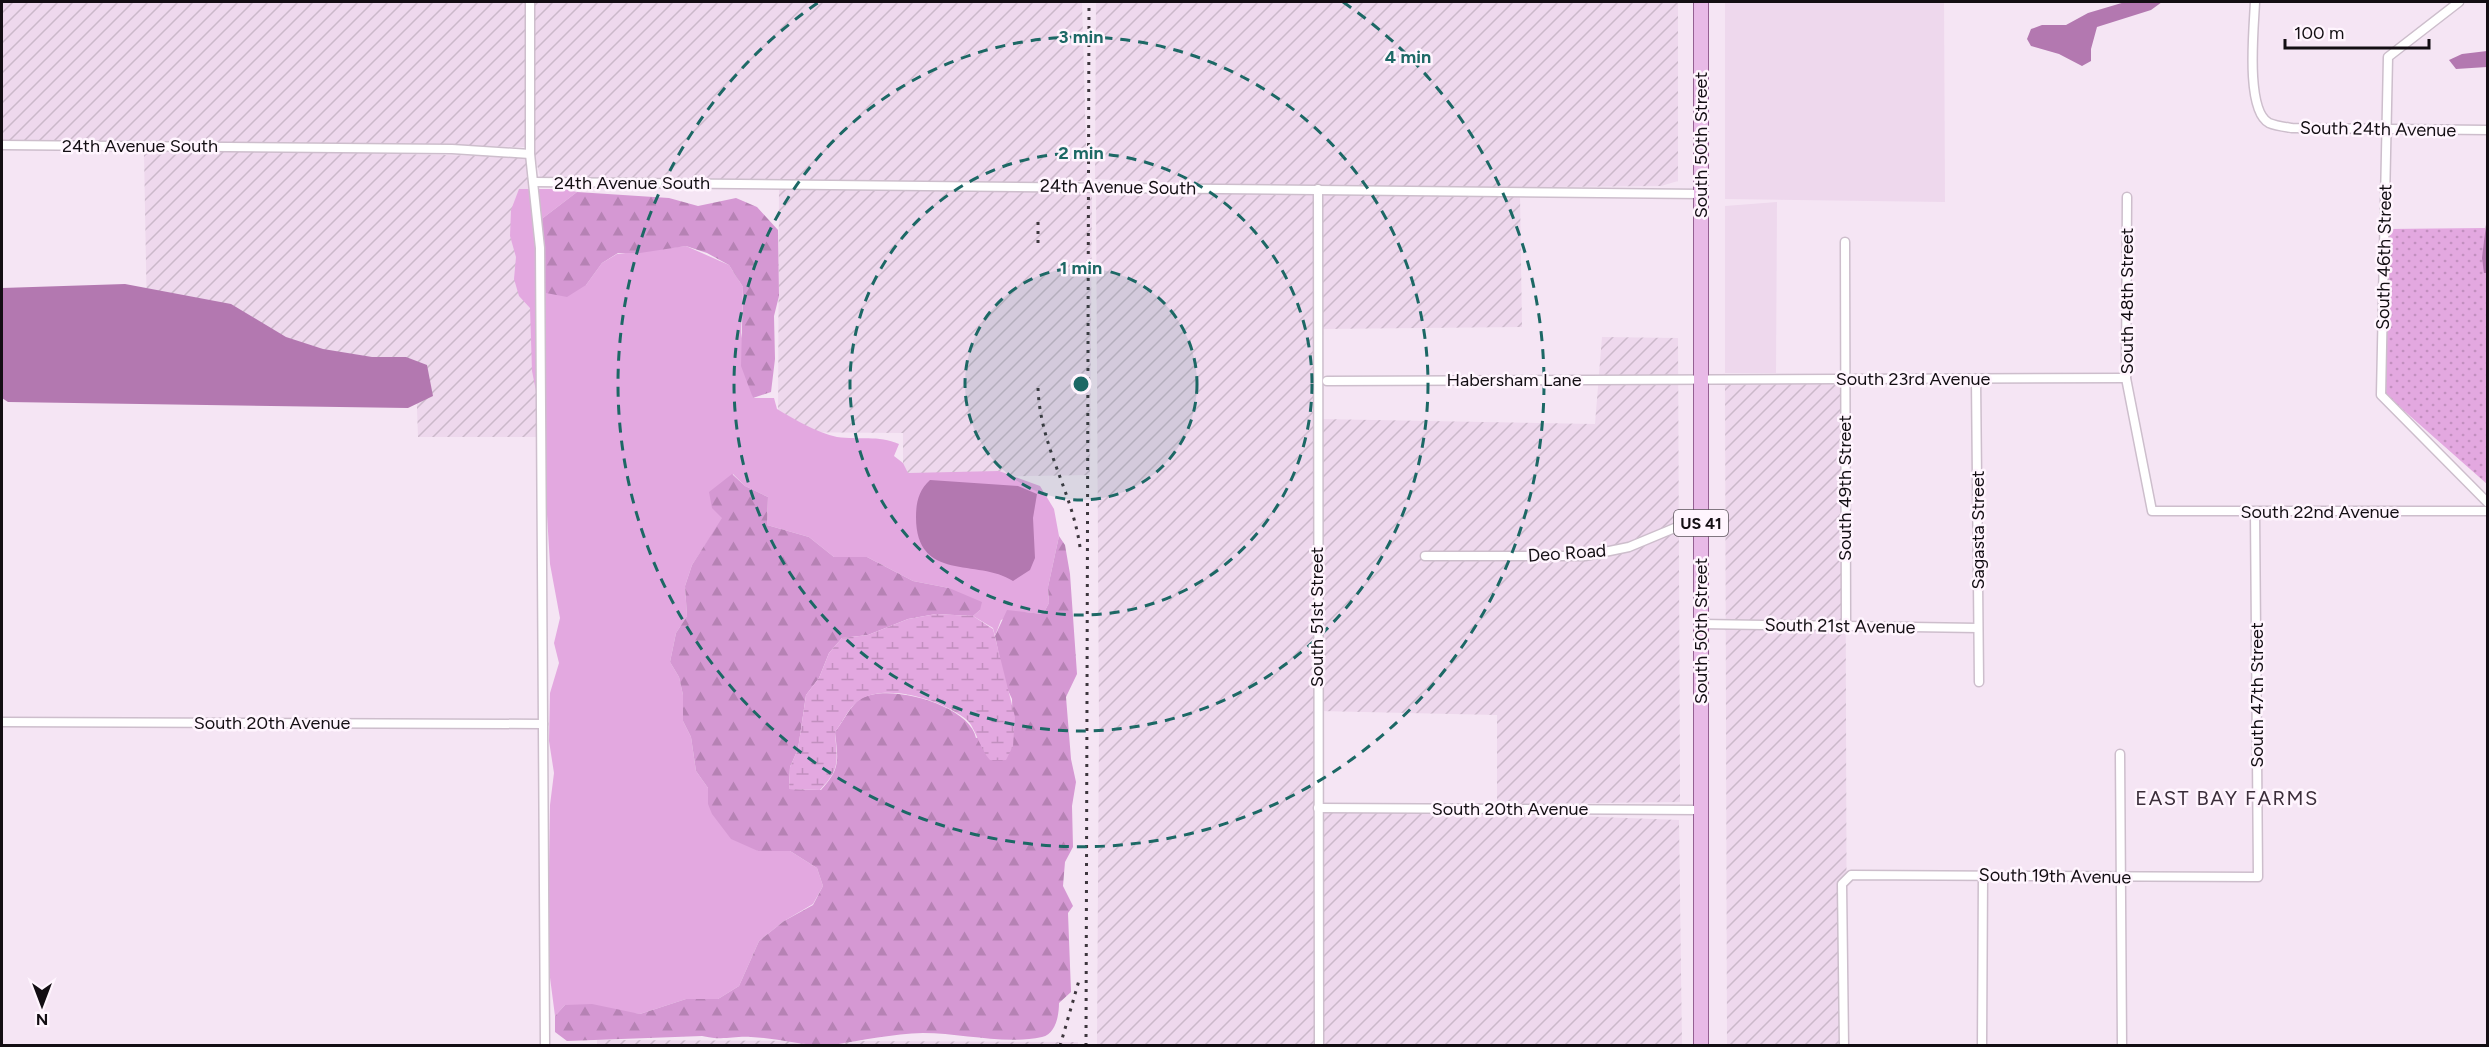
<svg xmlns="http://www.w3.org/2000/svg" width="2489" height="1047" font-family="Figtree,sans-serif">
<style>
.built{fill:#eed8ed}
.industrial{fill:url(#industrial-furrows)}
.grass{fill:#e3a8e0}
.forest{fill:url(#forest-firs)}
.wetland{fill:url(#wetland-marsh)}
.park{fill:url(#park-dots)}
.water{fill:#b378b0}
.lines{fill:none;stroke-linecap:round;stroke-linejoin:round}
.minor-casing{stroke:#cdbecc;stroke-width:11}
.primary-casing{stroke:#946092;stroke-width:16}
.minor{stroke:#fff;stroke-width:8}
.primary{stroke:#e8bae7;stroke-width:14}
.rail{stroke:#3d363d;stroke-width:3;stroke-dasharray:3 6;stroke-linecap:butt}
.ring{fill:none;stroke:#1c6865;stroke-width:3;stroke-dasharray:10 8}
.labels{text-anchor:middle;stroke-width:5;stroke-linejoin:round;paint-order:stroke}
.shield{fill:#fff5fe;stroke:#5a535a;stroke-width:1.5}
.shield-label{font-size:16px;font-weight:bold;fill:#130e13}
.street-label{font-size:18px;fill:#130e13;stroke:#fff5fe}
.neighbourhood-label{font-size:20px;letter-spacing:1.5px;fill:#3b2e3a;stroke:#fff5fe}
.centre{fill:#1c6865;stroke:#fff5fe;stroke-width:3}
.ring-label{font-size:18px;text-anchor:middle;font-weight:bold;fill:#1c6865;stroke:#fff5fe;stroke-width:5;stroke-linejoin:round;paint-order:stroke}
</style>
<defs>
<pattern id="industrial-furrows" width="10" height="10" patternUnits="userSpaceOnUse" patternTransform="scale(1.5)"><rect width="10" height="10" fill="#eed8ed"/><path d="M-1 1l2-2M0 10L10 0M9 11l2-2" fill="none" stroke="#cbb8ca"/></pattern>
<pattern id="forest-firs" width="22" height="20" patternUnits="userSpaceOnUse" patternTransform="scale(1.5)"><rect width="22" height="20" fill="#d598d3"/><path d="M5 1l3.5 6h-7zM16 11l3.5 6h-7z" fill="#b682b4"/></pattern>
<pattern id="wetland-marsh" width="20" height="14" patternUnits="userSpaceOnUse" patternTransform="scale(1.5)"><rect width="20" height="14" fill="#e3a8e0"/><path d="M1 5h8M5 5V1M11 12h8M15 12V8" fill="none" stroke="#c28fbf"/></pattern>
<pattern id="park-dots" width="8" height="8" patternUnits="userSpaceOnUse" patternTransform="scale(1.5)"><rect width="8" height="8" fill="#e3a8e0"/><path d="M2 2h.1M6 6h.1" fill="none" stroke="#c28fbf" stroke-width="1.8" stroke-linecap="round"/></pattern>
</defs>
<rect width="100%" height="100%" fill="#f5e5f4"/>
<g class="built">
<path d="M 1725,2 L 1944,2 L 1945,202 L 1725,199 Z"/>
<path d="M 1777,202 L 1776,373 L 1725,373 L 1725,206 Z"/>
</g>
<g class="industrial">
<path d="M 2,2 L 525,2 L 525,147 L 2,140 Z"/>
<path d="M 534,2 L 1082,2 L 1087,181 L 976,183 L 541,179 L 534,155 Z"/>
<path d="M 1096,2 L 1678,2 L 1678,181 L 1661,186 L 1316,189 L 1095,179 Z"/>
<path d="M 144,152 L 310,152 L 527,157 L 540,197 L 563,437 L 418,437 L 416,380 L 148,376 Z"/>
<path d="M 779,187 L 1092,188 L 1090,475 L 903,478 L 903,433 L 778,432 Z"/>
<path d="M 1096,187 L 1315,194 L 1319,1045 L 1097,1045 L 1099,728 Z"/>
<path d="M 1321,192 L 1520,194 L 1522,327 L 1320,329 Z"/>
<path d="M 1602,337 L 1678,338 L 1680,802 L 1497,804 L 1497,715 L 1319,711 L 1318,419 L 1595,424 Z"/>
<path d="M 1845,381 L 1847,1045 L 1727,1045 L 1725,384 Z"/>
<path d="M 1475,812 L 1679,820 L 1682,1045 L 1323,1045 L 1321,813 Z"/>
<path d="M 597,1040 L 1078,1042 L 1078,1046 L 597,1046 Z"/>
</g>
<path class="grass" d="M 519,189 L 563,189 L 577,192 L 543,218 L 586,285 L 602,263 L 617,254 L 686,246 L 729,265 L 743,287 L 741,333 L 753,398 L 774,398 L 777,409 C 794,419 817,433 837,437 C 859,440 878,435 899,444 L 894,456 L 903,463 L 908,473 L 999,471 L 1040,486 L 1054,509 L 1059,536 L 1048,587 L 1049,603 L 1043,614 L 1024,612 L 1001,620 L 995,636 L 993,628 L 973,616 L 980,610 L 949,588 L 913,581 L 867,557 L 834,557 L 809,537 L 767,525 L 768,497 L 745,486 L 733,474 L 723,518 L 692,565 L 685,586 L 687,616 L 676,633 L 670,662 L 679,677 L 683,695 L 683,721 L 691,737 L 696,771 L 708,788 L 708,803 L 758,851 L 790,851 L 817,868 L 823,886 L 813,904 L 784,921 L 759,941 L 739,986 L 718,999 L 686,999 L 640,1014 L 565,1005 L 555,1016 L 549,970 L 548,931 L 550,805 L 554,773 L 549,741 L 550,693 L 559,663 L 554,643 L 560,618 L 550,564 L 541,416 L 532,371 L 530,308 L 519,296 L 514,279 L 516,257 L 510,236 L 511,210 Z"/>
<g class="forest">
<path d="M 577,192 L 669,198 L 698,206 L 736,198 L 757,207 L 778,230 L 779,296 L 774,316 L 775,359 L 771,392 L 753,398 L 741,366 L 743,287 L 729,265 L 707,253 L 686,246 L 640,253 L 618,253 L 602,263 L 586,285 L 567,297 L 546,293 C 540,267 538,244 543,218 Z"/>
<path d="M 732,474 L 745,486 L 768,497 L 767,525 L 809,537 L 834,557 L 867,557 L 913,581 L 949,588 L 982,602 L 980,610 L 973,616 L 936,614 L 908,619 L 868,635 L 842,638 L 829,653 L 819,678 L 806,695 L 798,749 L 790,767 L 789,789 L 821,790 C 841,768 838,760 835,732 C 842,723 851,705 860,699 C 888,682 970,705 976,738 L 1013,731 L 1012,699 L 1005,684 L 995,636 L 1007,610 L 1043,614 L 1049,603 L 1048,587 L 1059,536 L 1065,545 L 1070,574 L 1077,674 L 1066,697 L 1071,759 L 1076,782 L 1072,806 L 1073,847 L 1065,862 L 1063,886 L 1073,906 L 1068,913 L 1071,992 L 1059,1003 C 1059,1015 1056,1034 1042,1037 C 1004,1045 962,1033 923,1033 C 893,1034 862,1040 833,1045 C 805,1047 778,1038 751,1037 C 731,1036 724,1041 702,1036 L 567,1041 L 555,1032 L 555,1016 L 565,1005 L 592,1004 L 640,1014 L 686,999 L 718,999 L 739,986 L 759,941 L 784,921 L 813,905 L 823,886 L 817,868 L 790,851 L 758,851 L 731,839 L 712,814 L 708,804 L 708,788 L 696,771 L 691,737 L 683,721 L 683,695 L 679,677 L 670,662 L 676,633 L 687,616 L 685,586 L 692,565 L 722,518 L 712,508 L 709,492 Z"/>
</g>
<path class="wetland" d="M 936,614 L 973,616 L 993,629 L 1015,717 L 1013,746 L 1006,760 L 990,760 C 980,749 975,727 967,720 C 943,701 890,683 861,699 C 851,704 842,723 835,732 C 837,761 841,768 820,790 L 789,789 L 790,767 L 798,749 L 806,695 L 819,678 L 829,653 L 842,638 L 868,635 L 908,619 Z"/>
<path class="park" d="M 2485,228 L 2484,273 L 2488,273 L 2487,484 L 2384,393 L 2386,229 Z"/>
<g class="water">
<path d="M 2125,2 L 2162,2 L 2151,10 L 2097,27 L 2091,49 L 2091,61 L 2082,66 L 2059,54 L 2031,46 L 2027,39 L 2031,29 L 2042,25 L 2066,25 L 2088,13 Z"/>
<path d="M 2487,51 L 2487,67 L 2456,69 L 2449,60 L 2462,54 Z"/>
<path d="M 2487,216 L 2487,273 L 2484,273 L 2482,258 Z"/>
<path d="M 125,284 L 231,304 L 286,337 L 323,349 L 372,357 L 406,357 L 427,365 L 433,396 L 408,408 L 8,402 L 2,398 L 2,288 Z"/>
<path d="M 930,480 L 1018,486 L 1037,494 L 1033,518 L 1035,558 L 1030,570 L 1013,581 C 978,558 916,583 916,517 C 916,502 919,490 930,480 Z"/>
</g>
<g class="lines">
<defs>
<g id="minor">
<path d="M 530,2 L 530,154 L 540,248 L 545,1046"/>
<path d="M 2255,2 C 2254,27 2245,110 2269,123 C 2276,126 2285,127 2292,128 L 2488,130"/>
<path d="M 2459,2 L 2388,57 L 2381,395 L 2488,503"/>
<path d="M 2,145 L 452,149 L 530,154"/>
<path d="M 534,182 L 1701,194"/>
<path d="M 1318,189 L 1319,1046"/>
<path d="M 2127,197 L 2126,378 L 2152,511 L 2488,511"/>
<path d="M 1845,242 L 1846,627"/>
<path d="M 1976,379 L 1979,682"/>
<path d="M 1327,381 L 2126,378"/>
<path d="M 1425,556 L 1585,556 L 1629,547 L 1701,517"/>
<path d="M 1701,624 L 1978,628"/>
<path d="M 2,722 L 543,724"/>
<path d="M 2120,754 L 2122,1046"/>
<path d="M 1318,808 L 1701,810"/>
<path d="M 1844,1046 L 1842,884 L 1851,875 L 2258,877 L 2255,512"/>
<path d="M 1982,1046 L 1983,875"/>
</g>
<path id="primary" d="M 1701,2 L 1701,1046"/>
</defs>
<use href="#minor" class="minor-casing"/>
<use href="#primary" class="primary-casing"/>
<use href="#minor" class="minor"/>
<use href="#primary" class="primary"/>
<g class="rail">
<path d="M 1038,243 L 1038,217"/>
<path d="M 1038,388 C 1040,446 1072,491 1080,547"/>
<path d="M 1060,1046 L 1080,977"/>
<path d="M 1086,1046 L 1089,2"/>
</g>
</g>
<circle cx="1081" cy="384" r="116" fill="#1c6865" fill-opacity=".12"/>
<g class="ring">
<circle cx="1081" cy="384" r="116"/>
<circle cx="1081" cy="384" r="231"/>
<circle cx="1081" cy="384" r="347"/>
<path d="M1343 2A463 463 0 1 1 819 2"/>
</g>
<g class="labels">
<rect class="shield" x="1674" y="510" width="54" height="26" rx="4.5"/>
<g class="shield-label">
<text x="1701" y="529">US 41</text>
</g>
<g class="street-label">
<text transform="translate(2378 129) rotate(1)" y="6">South 24th Avenue</text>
<text transform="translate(1701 145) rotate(-90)" y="6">South 50th Street</text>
<text x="140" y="152">24th Avenue South</text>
<text x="632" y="189">24th Avenue South</text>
<text transform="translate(1118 187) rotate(1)" y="6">24th Avenue South</text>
<text transform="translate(2384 257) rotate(-89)" y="6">South 46th Street</text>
<text transform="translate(2127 301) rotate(-90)" y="6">South 48th Street</text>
<text x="1913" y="385">South 23rd Avenue</text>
<text x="1514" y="386">Habersham Lane</text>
<text transform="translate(1845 488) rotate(-90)" y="6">South 49th Street</text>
<text x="2320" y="518">South 22nd Avenue</text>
<text transform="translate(1978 530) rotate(-90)" y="6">Sagasta Street</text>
<text transform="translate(1567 553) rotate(-4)" y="6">Deo Road</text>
<text transform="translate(1317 617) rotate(-90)" y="6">South 51st Street</text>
<text transform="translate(1840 626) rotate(1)" y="6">South 21st Avenue</text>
<text transform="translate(1701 631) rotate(-90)" y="6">South 50th Street</text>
<text transform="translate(2257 695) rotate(-90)" y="6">South 47th Street</text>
<text x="272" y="729">South 20th Avenue</text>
<text x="1510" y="815">South 20th Avenue</text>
<text transform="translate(2055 876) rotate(1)" y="6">South 19th Avenue</text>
</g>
<g class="neighbourhood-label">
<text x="2227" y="805">EAST BAY FARMS</text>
</g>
</g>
<circle cx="1081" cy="384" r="9" class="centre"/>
<g class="ring-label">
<text x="1081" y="43">3 min</text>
<text x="1408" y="63">4 min</text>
<text x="1081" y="159">2 min</text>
<text x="1081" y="274">1 min</text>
</g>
<rect width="2489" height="1047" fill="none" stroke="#130e13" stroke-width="6"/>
<g transform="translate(42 1005) rotate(180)" stroke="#fff5fe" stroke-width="4.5" paint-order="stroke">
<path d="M0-4.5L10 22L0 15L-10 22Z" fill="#130e13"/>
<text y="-9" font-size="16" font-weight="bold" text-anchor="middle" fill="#130e13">N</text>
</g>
<path d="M2285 39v9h144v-9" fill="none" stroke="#130e13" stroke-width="3"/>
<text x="2294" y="39" font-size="18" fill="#130e13" stroke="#fff5fe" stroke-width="4.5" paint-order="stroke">100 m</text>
</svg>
